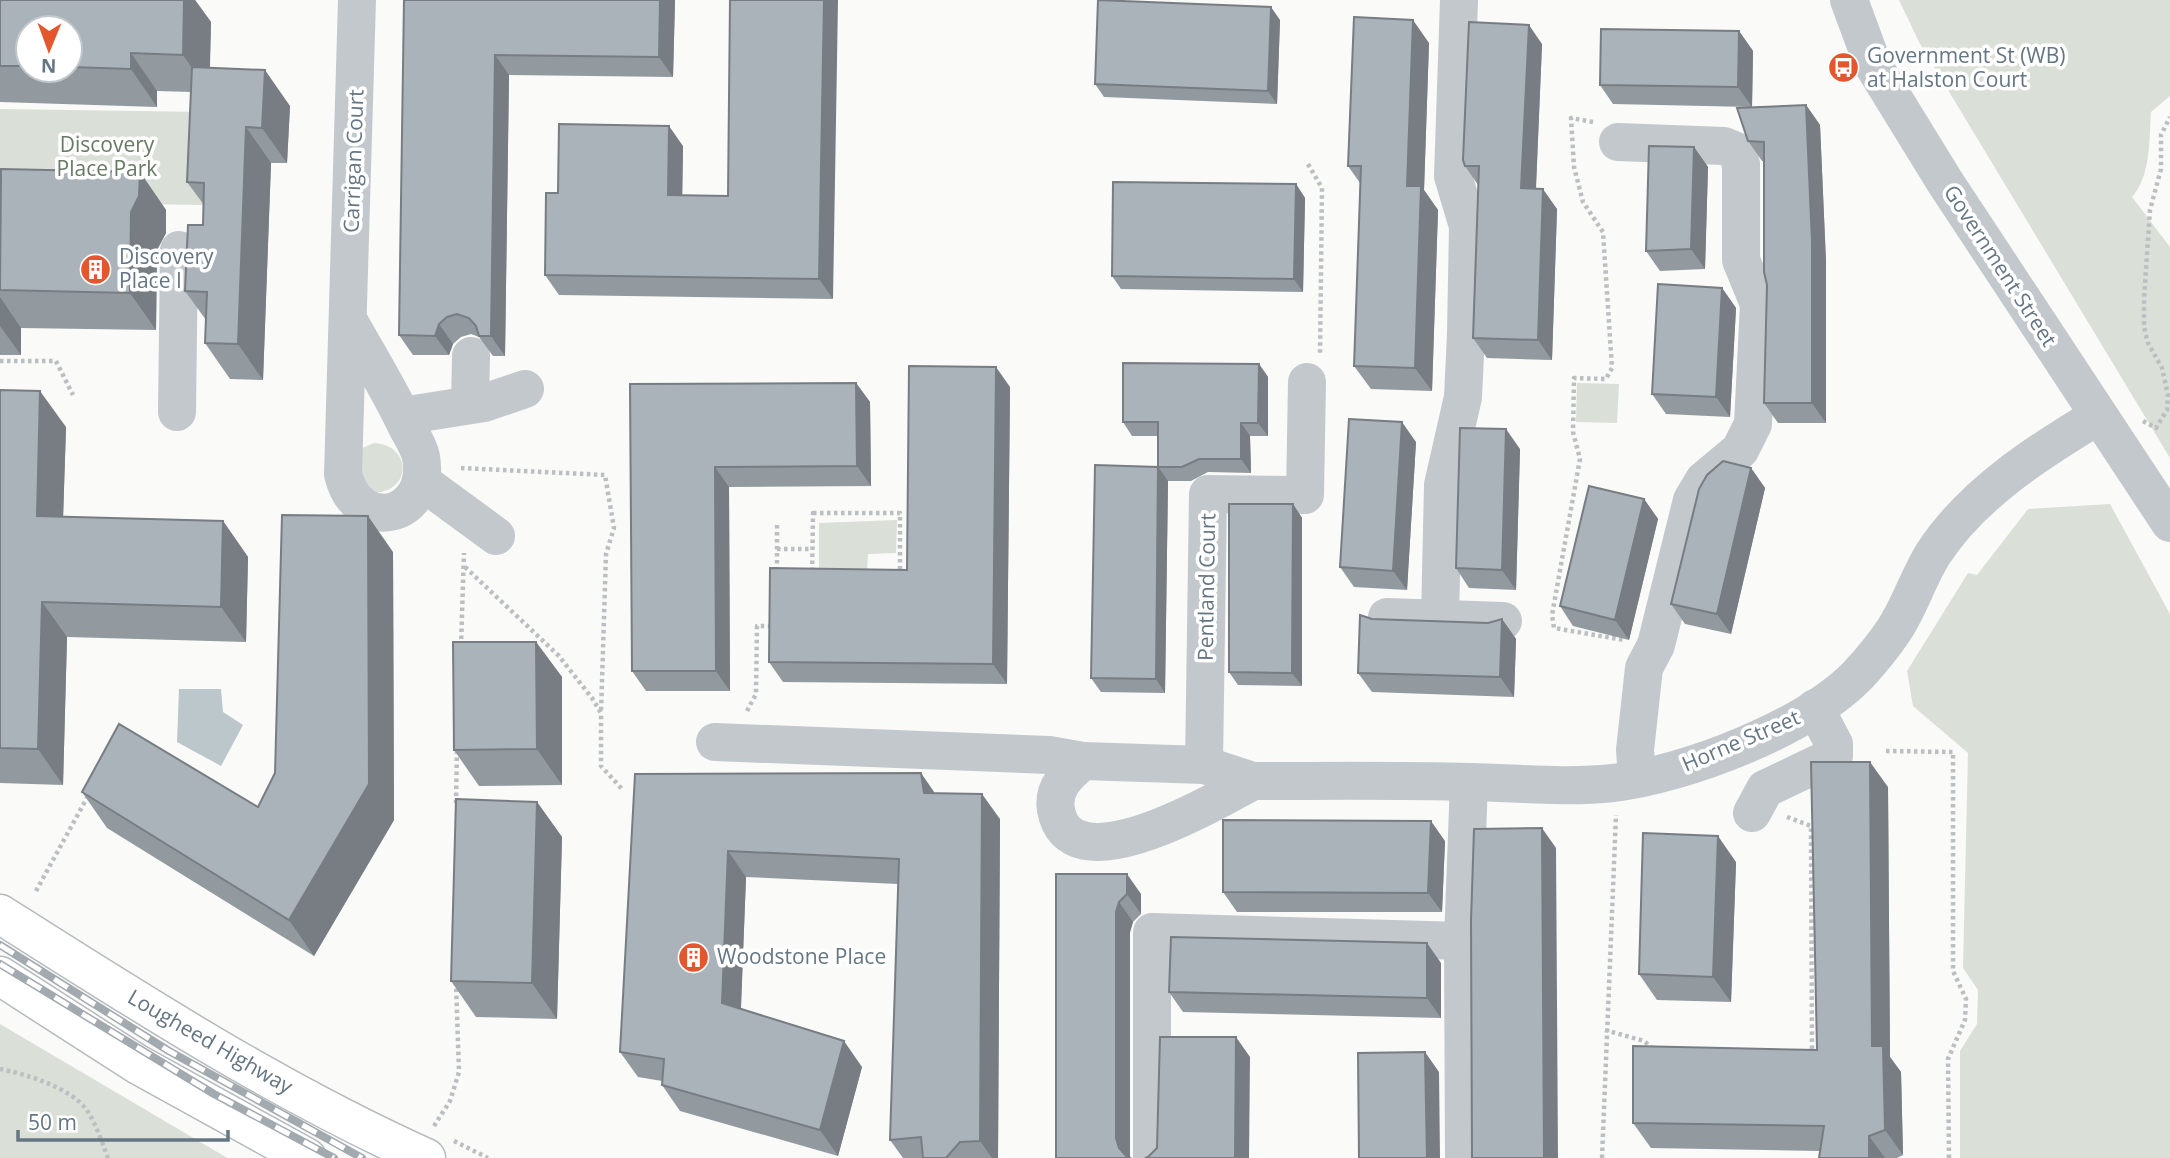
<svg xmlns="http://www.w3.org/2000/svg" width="2170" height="1158" font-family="'Open Sans',sans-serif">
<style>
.green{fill:#dadfd7}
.water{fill:#bbc7cb}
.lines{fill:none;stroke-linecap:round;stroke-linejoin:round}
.major-casing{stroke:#b5babe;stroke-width:41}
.path{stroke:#bbbfc2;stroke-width:4.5;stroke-dasharray:3.5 3.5;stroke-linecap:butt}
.minor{stroke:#c3c8cc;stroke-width:38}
.major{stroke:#fff;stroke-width:38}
.rail-casing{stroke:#a2aab0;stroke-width:8}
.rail{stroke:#fff;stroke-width:5;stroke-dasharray:16;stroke-linecap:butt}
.wall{fill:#929a9f;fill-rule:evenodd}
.shaded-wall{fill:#777d82}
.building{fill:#aab3b9;stroke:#777d82;stroke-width:2}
.labels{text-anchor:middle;stroke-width:7;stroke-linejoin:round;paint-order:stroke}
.poi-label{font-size:21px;fill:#657683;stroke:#fff;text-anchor:start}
.park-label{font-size:21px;fill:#687a64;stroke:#fff}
.street-label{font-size:21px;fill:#657683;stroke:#fff}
</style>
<rect width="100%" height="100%" fill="#fafaf8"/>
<g class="green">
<path d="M 1899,0 L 2170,0 L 2170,96 L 2151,112 C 2149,139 2151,176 2132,197 L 2170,247 L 2170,458 L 1919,42 Z"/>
<path d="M 0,109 L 204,112 L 203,205 L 22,202 L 0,291 Z"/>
<path d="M 1577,383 L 1619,384 L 1617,423 L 1576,422 Z"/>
<path d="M 374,443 C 413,445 414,496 366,493 L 358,450 Z"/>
<path d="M 2110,504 L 2170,614 L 2170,1158 L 1960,1158 L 1960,1051 L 1977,1024 L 1978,990 L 1963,968 L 1968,753 L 1913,706 L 1907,671 L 1968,573 L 1977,575 L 2028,509 Z"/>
<path d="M 897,520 L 896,553 L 868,554 L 867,571 L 819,571 L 819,523 Z"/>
<path d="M 0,1024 L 224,1156 L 227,1158 L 0,1158 Z"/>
</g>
<path class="water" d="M 179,689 L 221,689 L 223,712 L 243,725 L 221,766 L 177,742 Z"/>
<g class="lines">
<defs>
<g id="major">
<path d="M 0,914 C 137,1001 277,1091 426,1158"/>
<path d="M 0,976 L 137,1064 L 307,1158"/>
</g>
</defs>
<use href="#major" class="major-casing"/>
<g class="path">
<path d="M 1593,122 L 1571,118 L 1574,167 L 1583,202 L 1603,232 L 1612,368 L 1606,379 L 1574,378 L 1573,432 L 1580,459 L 1552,615 L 1554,628 L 1624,640"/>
<path d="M 1308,164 L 1322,188 L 1320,355"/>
<path d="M 0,361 L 56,361 L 73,395"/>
<path d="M 2143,421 L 2156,428 L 2167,410 L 2168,395 L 2162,368 L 2148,343 L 2144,327 L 2144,299 L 2150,210 L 2161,169 L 2161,135 L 2170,117"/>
<path d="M 461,468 L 605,475 L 614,528 L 606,554 L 601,713"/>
<path d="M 813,513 L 900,513 L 900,580 L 812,581 Z"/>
<path d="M 777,525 L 777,573"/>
<path d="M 777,549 L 812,549"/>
<path d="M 465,567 L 559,656 L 592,698 L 601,713 L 601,766 L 622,789"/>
<path d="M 461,646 L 464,553"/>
<path d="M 747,711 L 756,694 L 757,626 L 772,626"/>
<path d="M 1886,751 L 1953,752 L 1953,971 L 1966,999 L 1965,1020 L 1948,1059 L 1949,1158"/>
<path d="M 456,803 L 457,749"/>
<path d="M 1787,817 L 1811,826 L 1812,1054"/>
<path d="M 36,891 L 88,796"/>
<path d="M 1605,1030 L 1644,1041 L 1655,1050"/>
<path d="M 0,1069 C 26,1074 73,1088 88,1112 C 97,1126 102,1143 108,1158"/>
<path d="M 434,1126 L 450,1101 L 459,1072 L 456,983"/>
<path d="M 454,1141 L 488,1158"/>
<path d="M 1602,1158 L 1616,815"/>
</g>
<g class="minor">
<path d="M 1849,0 L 1873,65 L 1945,182 L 2170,523"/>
<path d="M 1618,142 L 1724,146 L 1736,151 L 1741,164 L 1741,260 L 1759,304 L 1753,424 L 1740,450 L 1704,480 L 1692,500 L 1656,645 L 1644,668 L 1635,750 L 1637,778"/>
<path d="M 350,323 C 369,357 390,391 407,427 C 412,436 419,447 421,457 C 432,517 358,537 343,474 L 357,0"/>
<path d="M 470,404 L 471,356"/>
<path d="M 177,412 L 179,250"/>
<path d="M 402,416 L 484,403 L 525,389"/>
<path d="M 421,481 L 496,536"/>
<path d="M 1387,617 L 1503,621"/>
<path d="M 1440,618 L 1443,485 L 1463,397 L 1466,334 L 1468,226 L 1453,176 L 1459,0"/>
<path d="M 715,742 L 1049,755 L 1083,761"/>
<path d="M 1083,761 L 1204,765 L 1253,781 C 1216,801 1070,888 1056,810 C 1052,787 1068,774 1083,761 Z"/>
<path d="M 1204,765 L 1208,494 L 1305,495 L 1307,382"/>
<path d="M 1253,781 C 1325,781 1398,780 1470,782 C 1518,783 1566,788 1613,783 C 1687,774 1806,728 1858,675 C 1870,662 1884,645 1894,630 C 1910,606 1918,578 1933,554 C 1972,494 2038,452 2098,416"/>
<path d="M 1752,813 L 1765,789 L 1834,756 L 1834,744 L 1815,708"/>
<path d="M 1463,941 L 1469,782"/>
<path d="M 1152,1158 L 1152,932 L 1463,941 L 1464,1158"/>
</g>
<use href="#major" class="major"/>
<defs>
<g id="rail">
<path d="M 0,945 L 169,1051 L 362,1158"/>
<path d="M 0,964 L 214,1094 L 334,1158"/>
</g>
</defs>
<use href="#rail" class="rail-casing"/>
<use href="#rail" class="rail"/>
</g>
<g class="wall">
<path d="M 0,0 L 195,0 L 211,22 L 210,68 L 290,106 L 287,163 L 271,163 L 263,380 L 230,379 L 205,343 L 206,320 L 185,291 L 203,225 L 204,205 L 187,182 L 191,92 L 157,91 L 157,107 L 0,102 ZM 28,28 L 70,28 L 70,70 L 28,70 Z"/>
<path d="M 404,0 L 675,0 L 673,77 L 509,75 L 505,356 L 493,356 L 479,337 L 471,334 L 461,337 L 453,344 L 449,355 L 413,355 L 399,335 Z"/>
<path d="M 730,0 L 833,299 L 559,295 L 545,275 L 558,193 L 683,146 L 682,195 L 728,196 Z"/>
<path d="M 1280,20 L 1277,104 L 1104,97 L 1095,84 Z"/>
<path d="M 1739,31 L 1753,51 L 1752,107 L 1806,105 L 1820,125 L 1826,262 L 1826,423 L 1778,423 L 1764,403 L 1767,285 L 1764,161 L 1762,161 L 1748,141 L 1751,107 L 1613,104 L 1600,85 Z"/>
<path d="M 1429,43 L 1424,190 L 1438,210 L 1432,391 L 1371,389 L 1354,366 L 1360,183 L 1348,166 Z"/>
<path d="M 1542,44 L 1536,189 L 1557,209 L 1552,360 L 1487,358 L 1473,338 L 1478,185 L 1465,166 Z"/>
<path d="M 1694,147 L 1708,167 L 1705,269 L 1660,271 L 1646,251 Z"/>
<path d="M 140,172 L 166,210 L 166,233 L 157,250 L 156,330 L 21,328 L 21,355 L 0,355 L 0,234 Z"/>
<path d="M 1296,184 L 1305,198 L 1303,292 L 1121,289 L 1112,276 Z"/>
<path d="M 1722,288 L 1736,308 L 1730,417 L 1666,414 L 1652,394 Z"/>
<path d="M 1259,364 L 1268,377 L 1268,436 L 1250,436 L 1251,473 L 1208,472 L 1191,481 L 1168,481 L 1165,693 L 1101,692 L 1091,678 L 1158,467 L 1158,436 L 1132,436 L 1123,422 Z"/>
<path d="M 856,383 L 870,402 L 871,486 L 729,487 L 730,691 L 646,691 L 632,671 L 630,384 Z"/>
<path d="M 1010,387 L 1007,684 L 783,682 L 769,662 L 907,570 Z"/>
<path d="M 0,390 L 66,427 L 63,517 L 223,521 L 248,557 L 246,642 L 67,637 L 63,785 L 0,783 Z"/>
<path d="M 1416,442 L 1407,590 L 1354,587 L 1340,567 Z"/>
<path d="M 1520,449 L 1516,590 L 1469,588 L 1456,568 Z"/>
<path d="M 1751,468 L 1765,488 L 1731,634 L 1685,624 L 1671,604 Z"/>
<path d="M 1644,499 L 1658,519 L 1629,640 L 1573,626 L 1560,606 Z"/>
<path d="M 1293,504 L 1302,518 L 1302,686 L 1238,685 L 1229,672 Z"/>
<path d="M 393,552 L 394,820 L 314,956 L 107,828 L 82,792 L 258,807 Z"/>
<path d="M 1372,619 L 1488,623 L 1502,619 L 1516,639 L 1514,697 L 1372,692 L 1358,673 Z"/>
<path d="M 536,642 L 562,677 L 562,785 L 479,786 L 454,750 Z"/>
<path d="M 635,774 L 935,793 L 1000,819 L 998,1158 L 903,1158 L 890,1140 L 898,884 L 746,877 L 741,1009 L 862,1067 L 838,1156 L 680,1111 L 662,1085 L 662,1081 L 638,1077 L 620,1052 Z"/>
<path d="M 1888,787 L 1890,1057 L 1901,1072 L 1903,1155 L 1897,1158 L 1819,1158 L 1820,1151 L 1651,1148 L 1633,1123 L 1817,1050 Z"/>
<path d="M 537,802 L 562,837 L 557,1019 L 476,1017 L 451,981 Z"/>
<path d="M 1445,841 L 1442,912 L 1237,912 L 1223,892 Z"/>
<path d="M 1736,862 L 1731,1002 L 1657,1000 L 1639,974 Z"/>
<path d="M 1056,874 L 1141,894 L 1141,914 L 1133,922 L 1130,932 L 1130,1158 L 1056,1158 Z"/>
<path d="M 1441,963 L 1441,1018 L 1183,1012 L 1169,992 Z"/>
</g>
<g class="shaded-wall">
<path d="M 184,0 L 195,0 L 211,22 L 209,92 L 183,55 Z"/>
<path d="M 660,0 L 675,0 L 673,77 L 659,57 Z"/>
<path d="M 824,0 L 838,0 L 833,299 L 819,279 Z"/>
<path d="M 1271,7 L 1280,20 L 1277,104 L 1268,91 Z"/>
<path d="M 1413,20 L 1429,43 L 1424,190 L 1438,210 L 1432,391 L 1415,368 L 1407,186 Z"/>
<path d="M 1529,25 L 1542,44 L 1535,208 L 1521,188 Z"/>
<path d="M 1739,31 L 1753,51 L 1752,107 L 1738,87 Z"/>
<path d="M 131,53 L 157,91 L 157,107 L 131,69 Z"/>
<path d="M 495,55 L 509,75 L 505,356 L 491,336 Z"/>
<path d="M 265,70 L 290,106 L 287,163 L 262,128 Z"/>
<path d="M 1806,105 L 1820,125 L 1826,262 L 1826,423 L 1812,403 Z"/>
<path d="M 669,126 L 683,146 L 682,215 L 668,195 Z"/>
<path d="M 246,127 L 271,163 L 263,380 L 238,344 Z"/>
<path d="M 1694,147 L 1708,167 L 1705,269 L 1691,249 Z"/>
<path d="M 140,172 L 166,210 L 166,233 L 157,250 L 156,330 L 130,293 L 131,212 Z"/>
<path d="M 1296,184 L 1305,198 L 1303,292 L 1294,279 Z"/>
<path d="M 1543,189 L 1557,209 L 1552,360 L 1538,340 Z"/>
<path d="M 1722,288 L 1736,308 L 1730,417 L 1716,397 Z"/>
<path d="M 0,297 L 21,328 L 21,355 L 0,326 Z"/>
<path d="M 439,324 L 453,344 L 449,355 L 435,336 Z"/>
<path d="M 1259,364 L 1268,377 L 1268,436 L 1258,423 Z"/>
<path d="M 996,367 L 1010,387 L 1007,684 L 993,664 Z"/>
<path d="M 856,383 L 870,402 L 871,486 L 857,466 Z"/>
<path d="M 40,391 L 66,427 L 62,552 L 37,516 Z"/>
<path d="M 1402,422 L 1416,442 L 1407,590 L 1393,571 Z"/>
<path d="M 1241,423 L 1250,436 L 1251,473 L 1241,459 Z"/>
<path d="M 1506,429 L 1520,449 L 1516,590 L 1502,570 Z"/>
<path d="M 715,467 L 729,487 L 730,691 L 716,671 Z"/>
<path d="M 1158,467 L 1168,481 L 1165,693 L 1156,679 Z"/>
<path d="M 1751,468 L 1765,488 L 1731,634 L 1717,614 Z"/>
<path d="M 1644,499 L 1658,519 L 1629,640 L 1615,620 Z"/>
<path d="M 1293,504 L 1302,518 L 1302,686 L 1292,673 Z"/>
<path d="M 368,516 L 393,552 L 394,820 L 314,956 L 289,920 Z"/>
<path d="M 223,521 L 248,557 L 246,642 L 221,607 Z"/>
<path d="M 42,602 L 67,637 L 63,785 L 38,749 Z"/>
<path d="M 1502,619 L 1516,639 L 1514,697 L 1500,677 Z"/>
<path d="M 536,642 L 562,677 L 562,785 L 537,749 Z"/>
<path d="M 1870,762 L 1888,787 L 1890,1057 L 1901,1072 L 1903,1155 L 1885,1130 L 1872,1046 Z"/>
<path d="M 921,773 L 939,799 L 924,793 Z"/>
<path d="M 982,794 L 1000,819 L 998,1158 L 992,1158 L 980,1141 Z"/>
<path d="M 537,802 L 562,837 L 557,1019 L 532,983 Z"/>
<path d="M 1431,821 L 1445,841 L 1442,912 L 1428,893 Z"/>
<path d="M 1542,828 L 1556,848 L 1558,1158 L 1544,1158 Z"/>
<path d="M 1718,836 L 1736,862 L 1731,1002 L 1713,977 Z"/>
<path d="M 728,851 L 746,877 L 740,1029 L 722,1003 Z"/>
<path d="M 1127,874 L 1141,894 L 1141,914 L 1127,894 Z"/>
<path d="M 1119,902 L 1133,922 L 1130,932 L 1130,1158 L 1126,1158 L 1119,1148 L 1116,1138 L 1116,912 Z"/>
<path d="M 1427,943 L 1441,963 L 1441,1018 L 1427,998 Z"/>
<path d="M 1236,1037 L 1250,1057 L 1249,1158 L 1235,1158 Z"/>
<path d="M 844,1041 L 862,1067 L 838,1156 L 820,1130 Z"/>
<path d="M 1425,1052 L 1439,1072 L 1440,1158 L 1427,1158 Z"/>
<path d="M 1869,1136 L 1885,1158 L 1869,1158 Z"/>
</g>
<g class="building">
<path d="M 0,0 L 184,0 L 183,55 L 131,53 L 131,69 L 70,67 L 70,28 L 28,28 L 28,66 L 0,66 Z"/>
<path d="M 404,0 L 660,0 L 659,57 L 495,55 L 491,336 L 479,336 L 476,326 L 469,318 L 457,314 L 447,317 L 439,324 L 435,336 L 399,335 Z"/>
<path d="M 730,0 L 824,0 L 819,279 L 545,275 L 546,193 L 558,193 L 559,124 L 669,126 L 668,195 L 728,196 Z"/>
<path d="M 1098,0 L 1271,7 L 1268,91 L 1095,84 Z"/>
<path d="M 1354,17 L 1413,20 L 1407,186 L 1421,186 L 1415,368 L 1354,366 L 1361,166 L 1348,166 Z"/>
<path d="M 1469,22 L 1529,25 L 1521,188 L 1543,189 L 1538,340 L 1473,338 L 1479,166 L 1465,166 L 1463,160 Z"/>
<path d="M 1601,29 L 1739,31 L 1738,87 L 1600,85 Z"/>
<path d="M 192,67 L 265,70 L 262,128 L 246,127 L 238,344 L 205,343 L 207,292 L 185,291 L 188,225 L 203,225 L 204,183 L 187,182 Z"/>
<path d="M 1806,105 L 1812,242 L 1812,403 L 1764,403 L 1767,285 L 1764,272 L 1764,142 L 1748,141 L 1737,108 Z"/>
<path d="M 1649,146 L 1694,147 L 1691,249 L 1646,251 Z"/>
<path d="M 1,169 L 140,172 L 139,196 L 131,212 L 130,293 L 0,290 Z"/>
<path d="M 1113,182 L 1296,184 L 1294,279 L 1112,276 Z"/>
<path d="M 1658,284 L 1722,288 L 1716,397 L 1652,394 Z"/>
<path d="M 1123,363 L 1259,364 L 1258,423 L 1241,423 L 1241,459 L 1199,459 L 1182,467 L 1158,467 L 1158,422 L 1123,422 Z"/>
<path d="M 909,366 L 996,367 L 993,664 L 769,662 L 770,568 L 907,570 Z"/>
<path d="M 856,383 L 857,466 L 715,467 L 716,671 L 632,671 L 630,384 Z"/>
<path d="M 0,390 L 40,391 L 37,516 L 223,521 L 221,607 L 42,602 L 38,749 L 0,748 Z"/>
<path d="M 1349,419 L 1402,422 L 1393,571 L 1340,567 Z"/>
<path d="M 1460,428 L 1506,429 L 1502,570 L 1456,568 Z"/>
<path d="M 1723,461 L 1751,468 L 1717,614 L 1671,604 L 1699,489 L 1707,475 Z"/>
<path d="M 1095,465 L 1158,467 L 1156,679 L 1091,678 Z"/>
<path d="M 1589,486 L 1644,499 L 1615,620 L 1560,606 Z"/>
<path d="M 1229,504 L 1293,504 L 1292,673 L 1229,672 Z"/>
<path d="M 282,515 L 368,516 L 369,784 L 289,920 L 82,792 L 119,724 L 258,807 L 275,773 Z"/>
<path d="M 1360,615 L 1372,619 L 1488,623 L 1502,619 L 1500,677 L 1358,673 Z"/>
<path d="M 453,642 L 536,642 L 537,749 L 454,750 Z"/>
<path d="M 1811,762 L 1870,762 L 1872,1046 L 1883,1046 L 1885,1130 L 1869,1136 L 1869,1158 L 1819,1158 L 1824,1126 L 1633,1123 L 1633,1046 L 1817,1050 Z"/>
<path d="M 921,773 L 924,793 L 982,794 L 980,1141 L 960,1142 L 946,1158 L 923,1158 L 921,1137 L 890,1140 L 899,859 L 728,851 L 722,1003 L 844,1041 L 820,1130 L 662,1085 L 664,1059 L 620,1052 L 635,774 Z"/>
<path d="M 456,799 L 537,802 L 532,983 L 451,981 Z"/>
<path d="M 1223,820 L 1431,821 L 1428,893 L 1223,892 Z"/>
<path d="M 1542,828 L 1544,1158 L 1472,1158 L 1471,921 L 1474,829 Z"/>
<path d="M 1643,833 L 1718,836 L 1713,977 L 1639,974 Z"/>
<path d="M 1056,874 L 1127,874 L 1127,894 L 1119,902 L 1116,912 L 1116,1138 L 1119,1148 L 1127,1157 L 1131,1158 L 1056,1158 Z"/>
<path d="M 1171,937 L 1427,943 L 1427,998 L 1169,992 Z"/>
<path d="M 1160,1037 L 1236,1037 L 1235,1158 L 1145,1158 L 1148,1157 L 1157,1148 Z"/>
<path d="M 1425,1052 L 1427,1158 L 1359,1158 L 1358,1053 Z"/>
</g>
<defs>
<symbol id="bus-disc" viewBox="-11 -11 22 22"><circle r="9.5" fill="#e4572e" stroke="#fff"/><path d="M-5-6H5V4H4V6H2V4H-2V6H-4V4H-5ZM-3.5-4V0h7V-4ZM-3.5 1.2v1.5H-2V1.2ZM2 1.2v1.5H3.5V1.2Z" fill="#fff"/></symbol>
<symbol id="building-disc" viewBox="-11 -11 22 22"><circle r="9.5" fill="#e4572e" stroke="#fff"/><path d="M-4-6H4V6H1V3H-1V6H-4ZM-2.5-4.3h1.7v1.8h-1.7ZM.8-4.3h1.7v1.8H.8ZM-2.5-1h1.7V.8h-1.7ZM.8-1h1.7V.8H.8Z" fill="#fff"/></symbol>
</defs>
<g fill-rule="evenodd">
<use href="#bus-disc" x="1826" y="50" width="35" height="35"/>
<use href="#building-disc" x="78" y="252" width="35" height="35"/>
<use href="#building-disc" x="676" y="940" width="35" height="35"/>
</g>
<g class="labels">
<g class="poi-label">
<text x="1867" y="63">Government St (WB)<tspan x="1867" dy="24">at Halston Court</tspan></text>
<text x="119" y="264">Discovery<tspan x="119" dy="24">Place I</tspan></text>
<text x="717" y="964">Woodstone Place</text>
</g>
<g class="park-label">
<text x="107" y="152">Discovery<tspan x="107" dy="24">Place Park</tspan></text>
</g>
<g class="street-label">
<text transform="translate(354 161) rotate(-88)" y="7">Carrigan Court</text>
<text transform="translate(2000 266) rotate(57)" y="7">Government Street</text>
<text transform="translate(1207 587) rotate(-89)" y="7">Pentland Court</text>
<text transform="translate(1741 741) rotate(-23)" y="7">Horne Street</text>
<text transform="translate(210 1042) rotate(30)" y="7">Lougheed Highway</text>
</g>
</g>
<g transform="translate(49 49) rotate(181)"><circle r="33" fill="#ffffff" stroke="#c1c8cd" stroke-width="2"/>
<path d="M0-5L12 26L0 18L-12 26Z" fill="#e4572e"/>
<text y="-10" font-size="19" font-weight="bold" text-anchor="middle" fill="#657683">N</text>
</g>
<path d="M18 1130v10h210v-10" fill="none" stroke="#657683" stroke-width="3.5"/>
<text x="28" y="1130" font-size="21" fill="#657683" stroke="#ffffff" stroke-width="5" paint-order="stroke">50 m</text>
</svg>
